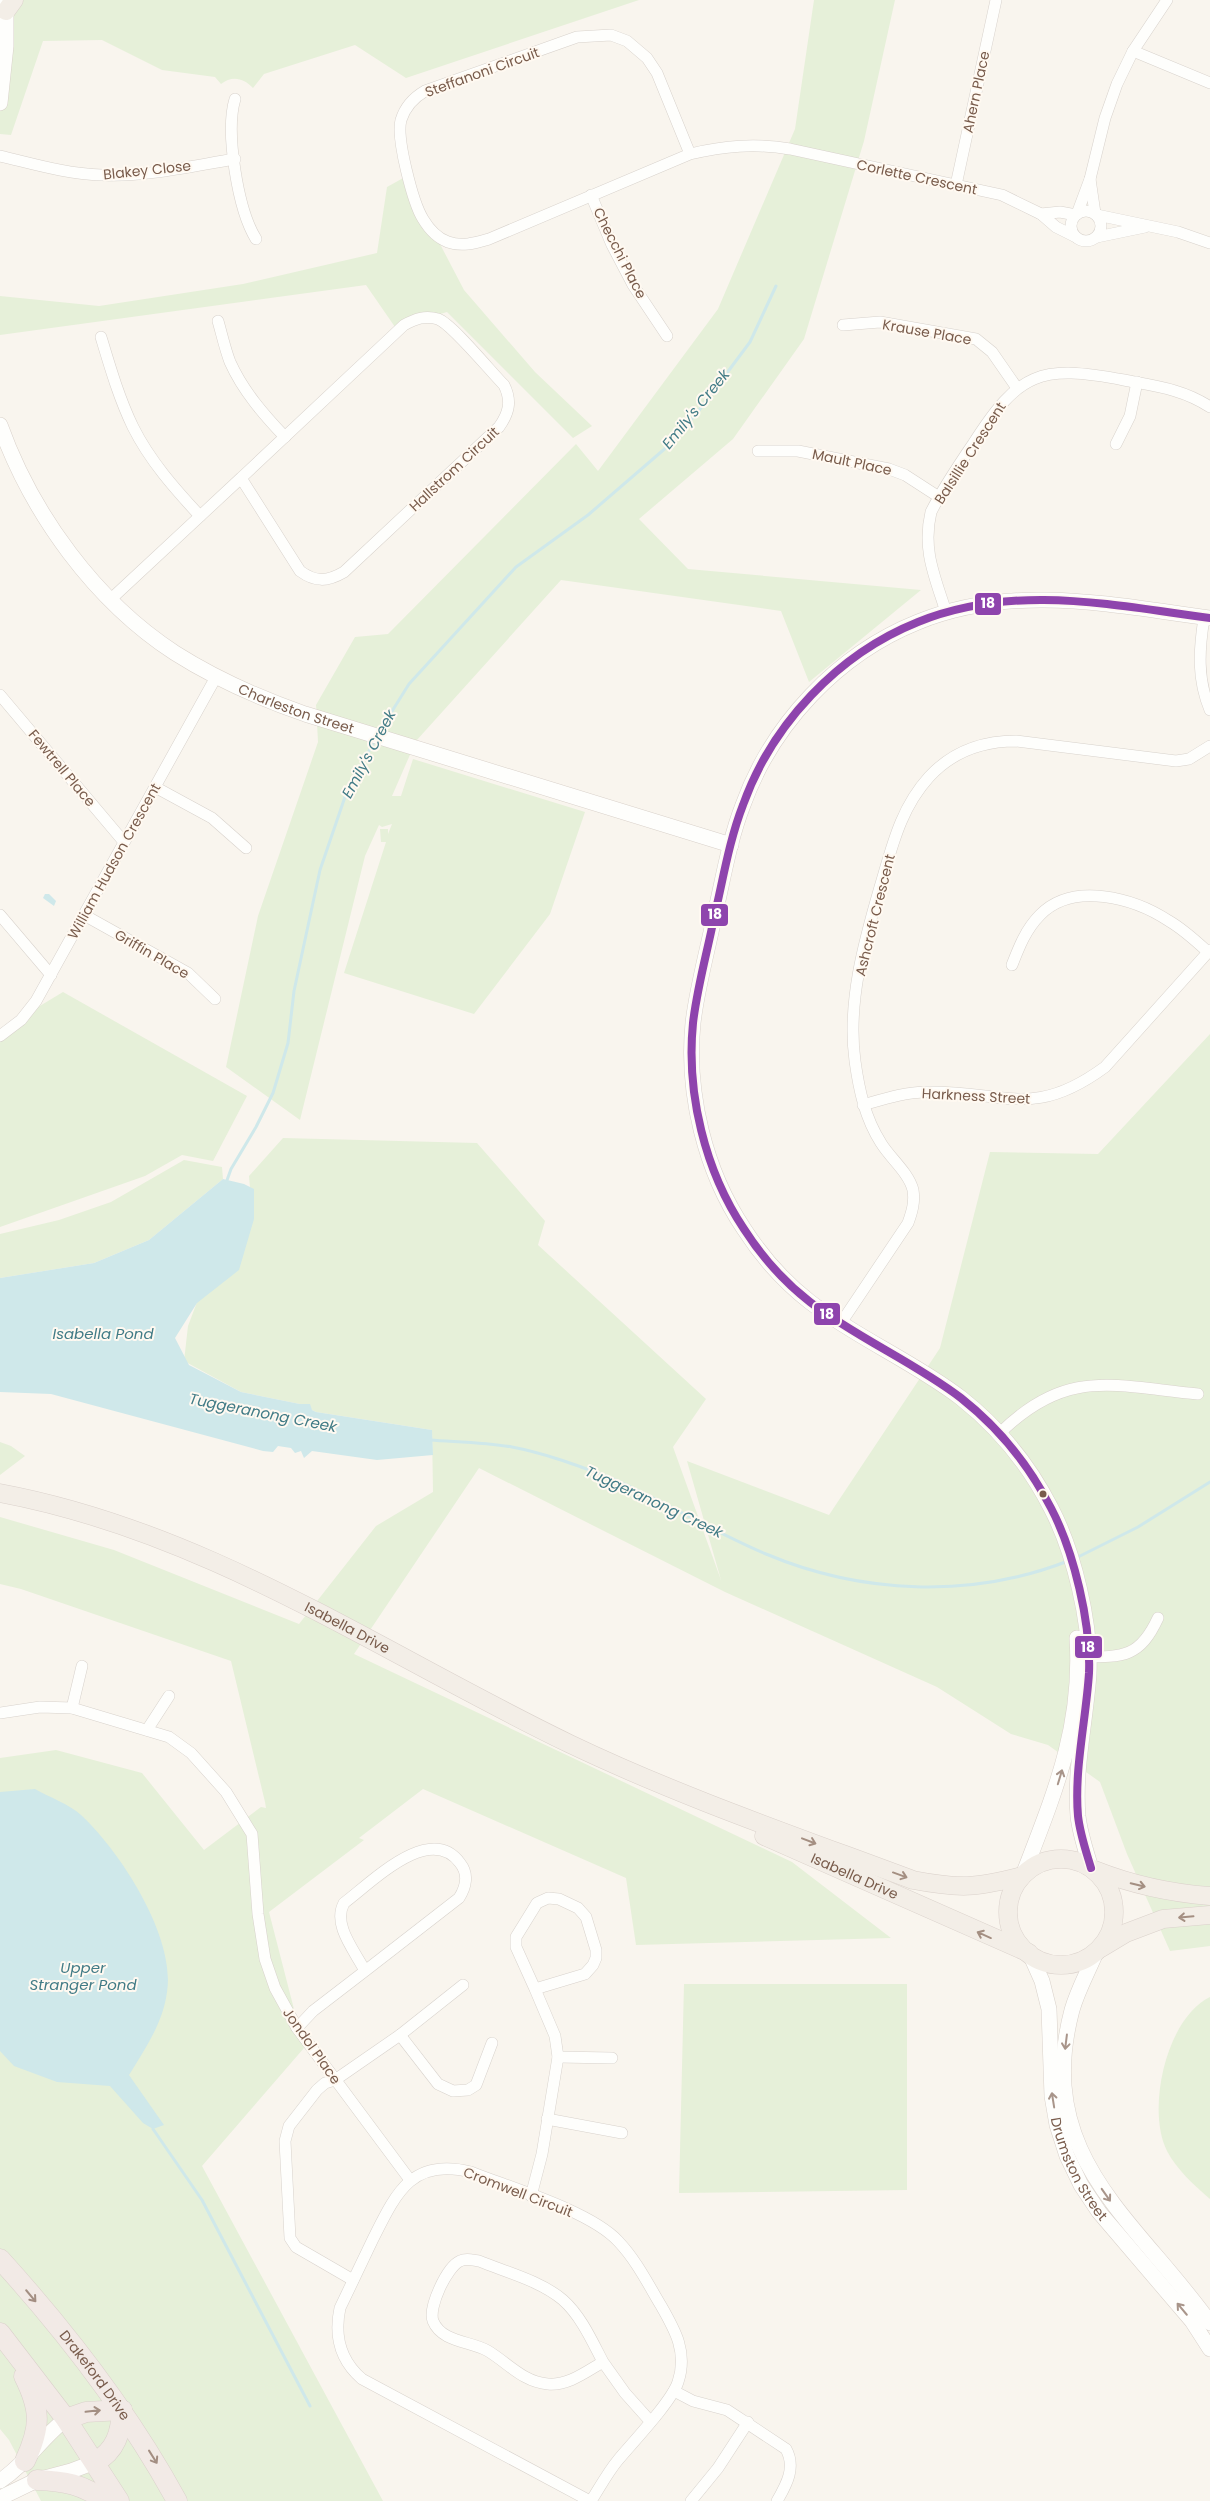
<svg xmlns="http://www.w3.org/2000/svg" width="1210" height="2501" font-family="Poppins,sans-serif">
<style>
.green{fill:#e6f0d9}
.water{fill:#cfe8ea}
.lines{fill:none;stroke-linecap:round;stroke-linejoin:round}
.stream{stroke:#cfe8ea;stroke-width:3}
.street-casing{stroke:#d8d2cc;stroke-width:12}
.secondary-casing{stroke:#d9d1ca;stroke-width:16}
.primary-casing{stroke:#dad1cb;stroke-width:19}
.highway-casing{stroke:#dad1cb;stroke-width:21}
.street{stroke:#fefefc;stroke-width:11}
.secondary{stroke:#fefefc;stroke-width:15}
.primary{stroke:#f3eee7;stroke-width:18}
.highway{stroke:#f2eae6;stroke-width:20}
.bus-1-casing{stroke:#fff9f1;stroke-width:11}
.bus-1{stroke:#8e44ad;stroke-width:8}
.oneway{stroke:#a8958a}
.oneway2{stroke:#a48f82}
.oneway3{stroke:#a38e82}
.bus-dot{fill:#795c4c;stroke:#fff9f1;stroke-width:2}
.labels{text-anchor:middle;stroke-width:4;stroke-linejoin:round;paint-order:stroke}
.street-label{font-size:14px;fill:#795c4c;stroke:#fff9f1}
.water-label{font-size:15px;font-style:italic;fill:#417b86;stroke:#fff9f1}
.line-badge{stroke:#fff9f1;stroke-width:2}
.badge-label{font-size:14px;text-anchor:middle;font-weight:bold;fill:#fff}
</style>
<rect width="100%" height="100%" fill="#f9f5ee"/>
<g class="green">
<path d="M 0,0 L 639,0 L 406,78 L 355,45 L 264,74 L 253,88 C 244,78 232,75 221,84 L 215,77 L 162,70 L 102,40 L 43,41 L 11,135 L 0,134 Z"/>
<path d="M 814,0 L 895,0 L 864,141 L 804,339 L 733,439 L 639,519 L 688,569 L 921,590 L 809,682 L 781,611 L 561,580 L 416,741 L 392,796 L 401,796 L 413,759 L 585,812 L 550,914 L 474,1014 L 344,973 L 386,842 L 381,842 L 380,829 L 388,829 L 388,834 L 392,824 L 382,827 L 379,825 L 365,856 L 300,1120 L 226,1067 L 258,916 L 318,742 L 316,705 L 355,637 L 388,634 L 576,444 L 598,471 L 718,309 L 795,129 Z"/>
<path d="M 405,177 L 464,290 L 535,372 L 592,426 L 573,438 L 447,312 L 395,327 L 366,285 L 0,335 L 0,296 L 99,306 L 243,284 L 377,253 L 387,187 Z"/>
<path d="M 63,992 L 247,1096 L 213,1161 L 182,1155 L 145,1176 L 0,1227 L 0,1030 Z"/>
<path d="M 1210,1034 L 1210,1946 L 1170,1951 L 1127,1854 L 1100,1782 L 1048,1745 L 1011,1734 L 937,1687 L 725,1592 L 479,1468 L 354,1654 L 792,1862 L 891,1938 L 636,1945 L 626,1878 L 423,1789 L 359,1838 L 364,1840 L 269,1912 L 304,2048 L 202,2166 L 383,2501 L 41,2501 L 9,2440 L 0,2429 L 0,1758 L 56,1750 L 142,1773 L 204,1850 L 261,1807 L 266,1808 L 265,1802 L 231,1661 L 21,1589 L 0,1584 L 0,1517 L 114,1550 L 299,1624 L 376,1526 L 433,1492 L 432,1430 L 316,1412 L 300,1404 L 241,1392 L 184,1361 L 188,1326 L 208,1273 L 251,1199 L 249,1176 L 283,1138 L 477,1143 L 545,1221 L 538,1245 L 706,1399 L 673,1447 L 721,1580 L 687,1461 L 829,1515 L 940,1348 L 990,1152 L 1098,1154 Z"/>
<path d="M 184,1160 L 222,1167 L 223,1179 L 149,1240 L 94,1263 L 0,1278 L 0,1234 L 59,1220 L 111,1202 Z"/>
<path d="M 0,1442 L 11,1446 L 25,1456 L 0,1475 Z"/>
<path d="M 684,1984 L 907,1984 L 907,2190 L 679,2193 Z"/>
<path d="M 1210,1997 L 1210,2199 C 1194,2185 1177,2170 1167,2151 C 1146,2110 1166,2018 1210,1997 Z"/>
</g>
<g class="water">
<path d="M 45,894 L 49,894 L 56,901 L 54,906 L 43,898 Z"/>
<path d="M 223,1179 L 244,1184 L 254,1189 L 254,1219 L 239,1270 L 197,1303 L 175,1338 L 189,1365 L 241,1392 L 300,1404 L 310,1404 L 312,1410 L 316,1412 L 432,1430 L 433,1455 L 377,1460 L 312,1451 L 304,1458 L 301,1451 L 295,1453 L 291,1448 L 278,1446 L 273,1452 L 263,1451 L 51,1394 L 0,1392 L 0,1278 L 94,1263 L 149,1240 Z"/>
<path d="M 35,1789 C 49,1797 69,1804 81,1815 C 120,1851 176,1937 167,1992 C 163,2023 145,2049 129,2075 L 164,2125 L 153,2129 L 143,2123 L 110,2086 L 57,2082 L 14,2066 L 0,2051 L 0,1792 Z"/>
</g>
<g class="lines">
<g class="stream">
<path d="M 379,732 L 409,684 L 516,567 L 588,515 L 668,446 L 697,413 L 750,342 L 776,286"/>
<path d="M 226,1183 L 231,1169 L 256,1127 L 273,1093 L 288,1043 L 294,991 L 320,870 L 347,791 L 375,740"/>
<path d="M 430,1440 C 457,1442 485,1442 512,1447 C 544,1453 576,1465 606,1476 C 661,1499 711,1531 766,1554 C 861,1594 971,1599 1068,1561"/>
<path d="M 1076,1558 L 1138,1527 L 1210,1482"/>
<path d="M 153,2129 L 202,2200 L 310,2406"/>
</g>
<defs>
<g id="street">
<path d="M 1133,51 L 1210,83"/>
<path d="M 235,99 C 225,132 238,210 256,239"/>
<path d="M 690,154 L 489,239 C 475,243 462,247 448,242 C 437,238 429,229 423,219 C 413,203 396,138 401,120 C 405,107 413,98 425,91 L 577,37 L 611,35 L 627,41 L 647,58 L 657,73 L 690,154 C 724,146 755,143 790,149 L 1002,195 L 1041,214 L 1056,227 L 1074,236"/>
<path d="M 0,156 C 34,164 67,174 102,175 C 146,177 192,166 235,159"/>
<path d="M 1090,179 L 1095,213"/>
<path d="M 956,185 L 996,0"/>
<path d="M 591,195 L 612,245 L 633,285 L 667,336"/>
<circle cx="1086" cy="226" r="15"/>
<path d="M 1041,214 L 1060,212 L 1076,215"/>
<path d="M 1077,214 L 1090,179 L 1105,118 L 1117,84 L 1133,51 L 1167,0"/>
<path d="M 1097,215 L 1178,232 L 1210,243"/>
<path d="M 1097,237 L 1145,227"/>
<path d="M 218,321 C 222,335 225,349 230,362 C 243,391 264,415 285,437"/>
<path d="M 843,325 L 880,322 L 976,339 L 992,352 L 1017,388"/>
<path d="M 101,337 C 110,367 119,398 133,427 C 150,461 175,489 200,516"/>
<path d="M 1116,444 L 1130,416 L 1137,382"/>
<path d="M 758,451 L 798,451 L 889,469 L 905,475 L 939,497"/>
<path d="M 111,599 L 241,478 L 300,571 C 315,582 327,582 344,572 L 499,427 C 509,413 512,401 504,385 C 491,372 452,324 438,319 C 425,315 415,319 404,325 L 241,478"/>
<path d="M 946,612 C 935,577 922,550 931,512 C 943,488 958,466 973,444 C 1019,372 1040,364 1124,380 C 1155,386 1183,389 1210,407"/>
<path d="M 1204,618 C 1199,650 1197,679 1210,710"/>
<path d="M 0,695 L 124,842"/>
<path d="M 155,787 L 212,818 L 246,848"/>
<path d="M 0,915 L 51,975"/>
<path d="M 84,915 L 188,973 L 215,999"/>
<path d="M 1012,965 C 1019,947 1026,929 1040,915 C 1073,881 1134,898 1169,921 C 1183,929 1196,941 1208,952"/>
<path d="M 0,1036 L 21,1020 L 36,1001 L 216,677"/>
<path d="M 863,1105 C 884,1099 905,1092 927,1092 C 1005,1091 1033,1120 1105,1067 L 1210,950"/>
<path d="M 841,1323 L 908,1223 C 912,1212 915,1202 913,1190 C 909,1173 890,1158 881,1143 C 865,1118 859,1090 855,1061 C 847,1003 864,942 880,887 C 892,847 900,809 929,777 C 952,752 983,741 1016,741 L 1176,761 L 1189,759 L 1210,746"/>
<path d="M 999,1434 C 1066,1367 1113,1386 1198,1394"/>
<path d="M 1083,1657 C 1124,1657 1140,1657 1158,1618"/>
<path d="M 72,1708 L 82,1666"/>
<path d="M 0,1713 L 40,1707 L 72,1708 L 169,1737 L 191,1753 L 226,1792 L 252,1834 L 258,1914 L 265,1959 L 275,1988 L 297,2028 L 410,2180"/>
<path d="M 147,1730 L 169,1696"/>
<path d="M 297,2028 L 313,2011 L 365,1971 C 355,1951 332,1925 344,1903 C 371,1883 430,1822 460,1863 C 469,1874 466,1887 459,1898 L 365,1971"/>
<path d="M 400,2035 L 438,2084 L 453,2091 L 468,2090 L 476,2085 L 492,2043"/>
<path d="M 558,2057 L 612,2058"/>
<path d="M 547,2119 L 622,2133"/>
<path d="M 531,2196 L 542,2154 L 558,2057 L 555,2036 L 535,1989 L 585,1974 L 593,1965 L 596,1958 L 596,1950 L 586,1917 L 578,1908 L 559,1899 L 548,1898 L 537,1903 L 516,1937 L 516,1947 L 535,1989"/>
<path d="M 353,2280 L 296,2247 L 290,2238 L 285,2141 L 289,2126 L 317,2090 L 325,2083 L 335,2080 L 400,2035 L 463,1985"/>
<path d="M 603,2362 C 592,2341 581,2316 563,2300 C 541,2281 506,2272 479,2261 C 472,2260 466,2258 460,2261 C 447,2267 428,2307 433,2321 C 442,2343 472,2341 488,2351 C 508,2363 523,2382 548,2384 C 568,2386 587,2371 603,2362 L 625,2393 L 650,2421"/>
<path d="M 674,2391 L 693,2401 L 727,2410 L 786,2449 C 796,2467 787,2484 777,2501"/>
<path d="M 590,2501 L 362,2379 C 340,2360 334,2336 340,2308 C 351,2285 362,2262 373,2239 C 396,2193 412,2157 471,2172 C 511,2188 590,2211 618,2241 C 636,2260 647,2282 660,2304 C 675,2330 688,2352 678,2382 C 672,2401 633,2442 618,2460 C 608,2472 600,2487 591,2501"/>
<path d="M 691,2501 L 718,2468 L 748,2422"/>
</g>
<g id="secondary">
<path d="M 0,103 L 6,46 L 6,0"/>
<path id="s1" d="M 0,425 C 32,514 95,601 175,653 C 216,679 259,698 305,714 L 731,845"/>
<path d="M 1091,1868 C 1086,1851 1080,1834 1078,1816 C 1074,1769 1086,1720 1089,1673 C 1091,1623 1074,1552 1051,1508 C 1029,1465 999,1428 961,1398 C 914,1362 857,1338 810,1302 C 783,1281 762,1257 744,1229 C 705,1171 686,1093 693,1023 C 697,988 707,953 714,918 C 723,880 729,841 743,805 C 772,724 838,654 918,622 C 1015,583 1111,605 1210,618"/>
<path d="M 1023,1875 C 1054,1794 1083,1727 1077,1638"/>
<path d="M 1097,1950 C 1089,1970 1078,1989 1072,2010 C 1033,2157 1136,2219 1210,2323"/>
<path id="s2" d="M 1030,1954 L 1042,1981 L 1049,2009 L 1052,2096 L 1057,2125 L 1067,2156 L 1081,2185 L 1099,2212 L 1192,2321 L 1210,2349"/>
<path d="M 0,2481 C 26,2464 42,2437 66,2419"/>
<path d="M 0,2498 L 37,2480 L 71,2471 L 95,2462"/>
</g>
<g id="primary">
<path d="M 6,11 L 14,0"/>
<path id="s3" d="M 0,1493 C 209,1532 381,1653 570,1744 C 681,1797 798,1837 913,1880 C 960,1889 976,1888 1022,1876"/>
<path id="s4" d="M 764,1836 L 1029,1953"/>
<circle cx="1061" cy="1912" r="53"/>
<path d="M 1095,1870 C 1133,1885 1170,1893 1210,1896"/>
<path d="M 1101,1948 L 1126,1933 L 1163,1919 L 1210,1915"/>
</g>
<g id="highway">
<path id="s5" d="M 0,2259 C 67,2333 129,2413 177,2501"/>
<path d="M 0,2333 L 66,2419 L 119,2501"/>
<path d="M 24,2376 C 41,2410 41,2427 25,2461"/>
<path d="M 66,2419 L 86,2412 L 122,2410"/>
<path d="M 95,2462 C 116,2451 121,2432 122,2410"/>
<path d="M 37,2480 C 63,2481 84,2484 104,2501"/>
</g>
</defs>
<use href="#street" class="street-casing"/>
<use href="#secondary" class="secondary-casing"/>
<use href="#primary" class="primary-casing"/>
<use href="#highway" class="highway-casing"/>
<use href="#street" class="street"/>
<use href="#secondary" class="secondary"/>
<use href="#primary" class="primary"/>
<use href="#highway" class="highway"/>
<defs>
<path id="bus-1" d="M 1091,1868 C 1086,1851 1080,1834 1078,1816 C 1074,1769 1086,1720 1089,1673 C 1091,1623 1074,1552 1051,1508 C 1029,1465 999,1428 961,1398 C 914,1362 857,1338 810,1302 C 783,1281 762,1257 744,1229 C 705,1171 686,1093 693,1023 C 697,988 707,953 714,918 C 723,880 729,841 743,805 C 772,724 838,654 918,622 C 1015,583 1111,605 1210,618"/>
</defs>
<use href="#bus-1" class="bus-1-casing"/>
<use href="#bus-1" class="bus-1"/>
</g>
<defs><path id="oneway-shaft" d="M-6 0H5M1.5-3L5.5 0L1.5 3" fill="none" stroke-width="1.6" stroke-linecap="round" stroke-linejoin="round" transform="scale(1.25)"/></defs>
<g class="oneway">
<use href="#oneway-shaft" transform="translate(1060 1777) rotate(-73)"/>
<use href="#oneway-shaft" transform="translate(1066 2042) rotate(97)"/>
<use href="#oneway-shaft" transform="translate(1053 2100) rotate(-99)"/>
<use href="#oneway-shaft" transform="translate(1106 2195) rotate(55)"/>
<use href="#oneway-shaft" transform="translate(1182 2309) rotate(-130)"/>
</g>
<g class="oneway2">
<use href="#oneway-shaft" transform="translate(809 1841) rotate(21)"/>
<use href="#oneway-shaft" transform="translate(900 1875) rotate(20)"/>
<use href="#oneway-shaft" transform="translate(1138 1885) rotate(13)"/>
<use href="#oneway-shaft" transform="translate(1186 1917) rotate(175)"/>
<use href="#oneway-shaft" transform="translate(984 1935) rotate(-156)"/>
</g>
<g class="oneway3">
<use href="#oneway-shaft" transform="translate(31 2296) rotate(50)"/>
<use href="#oneway-shaft" transform="translate(93 2411) rotate(-6)"/>
<use href="#oneway-shaft" transform="translate(153 2457) rotate(58)"/>
</g>
<circle class="bus-dot" cx="1043" cy="1494" r="4.5"/>
<g class="labels">
<g class="street-label">
<text transform="translate(482 72) rotate(-20)" y="5">Steffanoni Circuit</text>
<text transform="translate(976 92) rotate(-78)" y="5">Ahern Place</text>
<text transform="translate(147 170) rotate(-6)" y="5">Blakey Close</text>
<text transform="translate(917 177) rotate(12)" y="5">Corlette Crescent</text>
<text transform="translate(620 253) rotate(63)" y="5">Checchi Place</text>
<text transform="translate(927 332) rotate(10)" y="5">Krause Place</text>
<text transform="translate(970 453) rotate(-57)" y="5">Balsillie Crescent</text>
<text transform="translate(852 462) rotate(12)" y="5">Mault Place</text>
<text transform="translate(454 469) rotate(-43)" y="5">Hallstrom Circuit</text>
<text dy="5" stroke="none"><textPath href="#s1" startOffset="426">Charleston Street</textPath></text>
<text transform="translate(62 768) rotate(50)" y="5">Fewtrell Place</text>
<text transform="translate(114 861) rotate(-61)" y="5">William Hudson Crescent</text>
<text transform="translate(875 915) rotate(-76)" y="5">Ashcroft Crescent</text>
<text transform="translate(152 954) rotate(30)" y="5">Griffin Place</text>
<text transform="translate(976 1096) rotate(3)" y="5">Harkness Street</text>
<text dy="5" stroke="none"><textPath href="#s3" startOffset="374">Isabella Drive</textPath></text>
<text dy="5" stroke="none"><textPath href="#s4" startOffset="99">Isabella Drive</textPath></text>
<text transform="translate(312 2046) rotate(55)" y="5">Jondol Place</text>
<text dy="5" stroke="none"><textPath href="#s2" startOffset="224">Drumston Street</textPath></text>
<text transform="translate(518 2192) rotate(21)" y="5">Cromwell Circuit</text>
<text dy="5" stroke="none"><textPath href="#s5" startOffset="150">Drakeford Drive</textPath></text>
</g>
<g class="water-label">
<text transform="translate(696 409) rotate(-51)" y="5">Emily's Creek</text>
<text transform="translate(369 754) rotate(-62)" y="5">Emily's Creek</text>
<text x="103" y="1339">Isabella Pond</text>
<text transform="translate(263 1413) rotate(11)" y="5">Tuggeranong Creek</text>
<text transform="translate(654 1502) rotate(25)" y="5">Tuggeranong Creek</text>
<text x="83" y="1973">Upper<tspan x="83" dy="17">Stranger Pond</tspan></text>
</g>
</g>
<g class="line-badge">
<rect x="974" y="592" width="28" height="24" rx="5" fill="#8e44ad"/>
<rect x="700" y="903" width="29" height="24" rx="5" fill="#8e44ad"/>
<rect x="813" y="1302" width="28" height="24" rx="5" fill="#8e44ad"/>
<rect x="1074" y="1635" width="29" height="24" rx="5" fill="#8e44ad"/>
</g>
<g class="badge-label">
<text x="988" y="608">18</text>
<text x="715" y="919">18</text>
<text x="827" y="1319">18</text>
<text x="1088" y="1652">18</text>
</g>
</svg>
